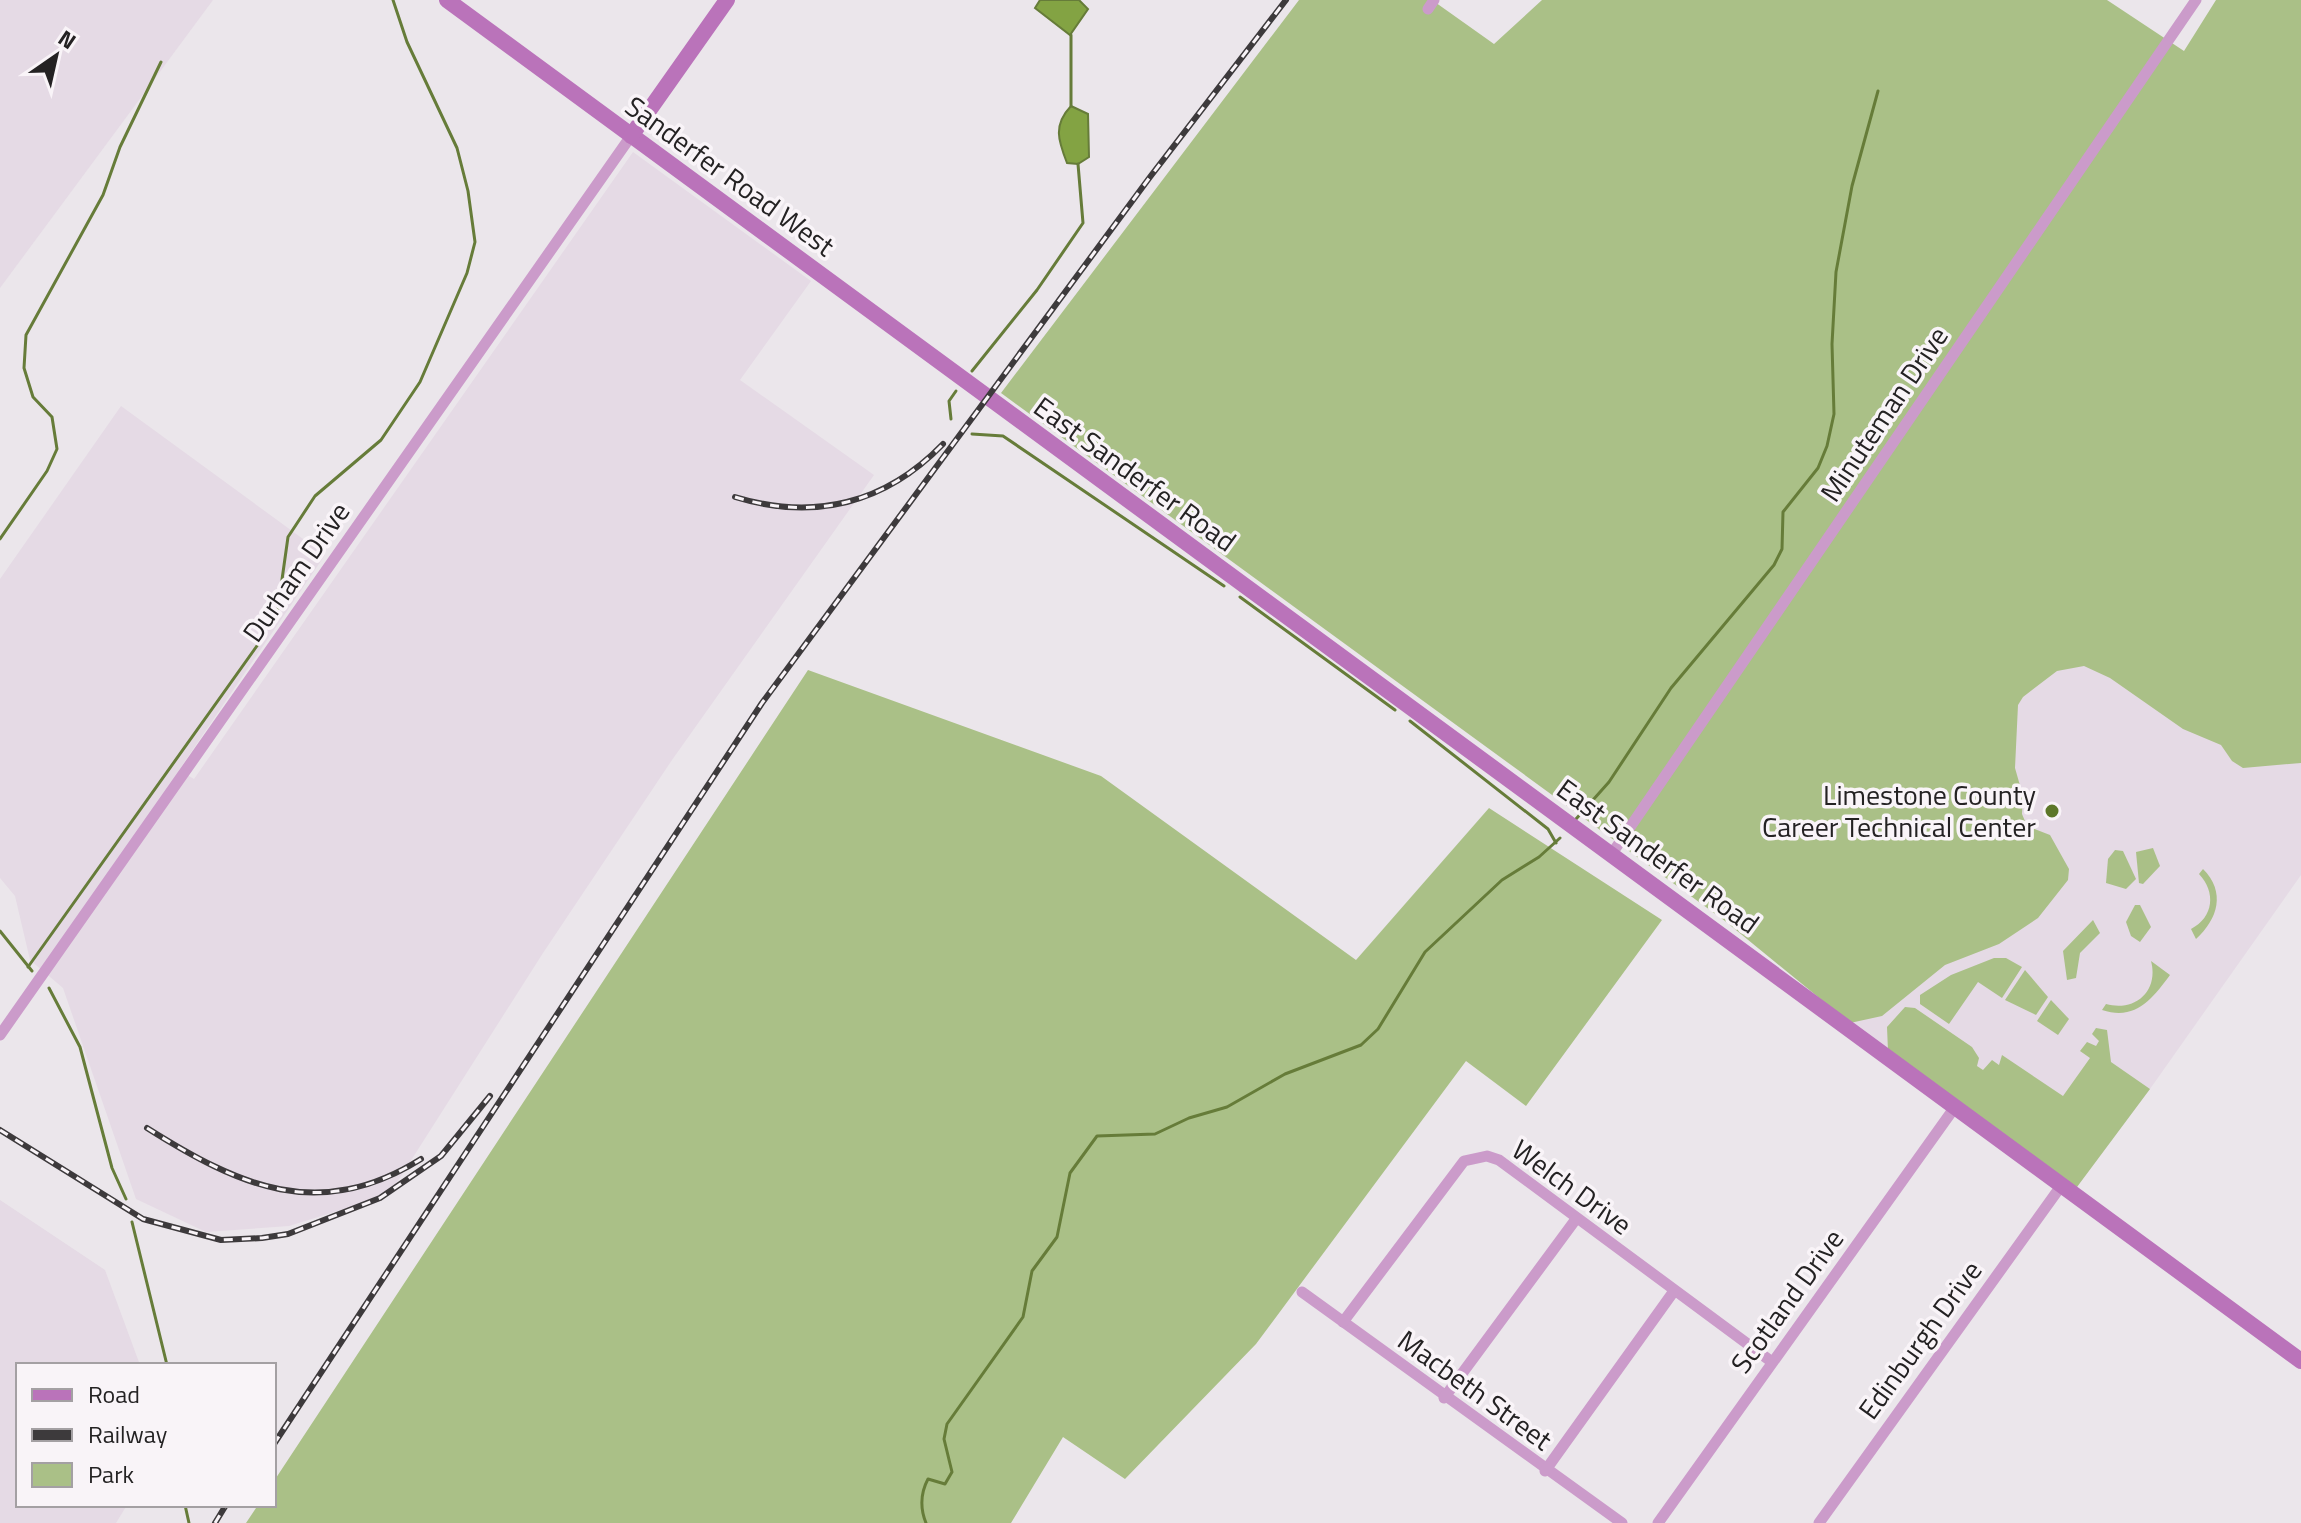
<svg xmlns="http://www.w3.org/2000/svg" width="2301" height="1523" font-family="'Titillium Web',sans-serif">
<style>
.built{fill:#e5dae5}
.green{fill:#aac087}
.water{fill:#83a343;stroke:#667c39;stroke-width:2}
.lines{fill:none;stroke-linecap:round;stroke-linejoin:round}
.stream{stroke:#667c39;stroke-width:3}
.street{stroke:#cb9bca;stroke-width:11}
.secondary{stroke:#ba73ba;stroke-width:16}
.rail-casing{stroke:#3d3a3c;stroke-width:6}
.rail{stroke:#f9f4f8;stroke-width:3;stroke-dasharray:9;stroke-linecap:butt}
.poi-dot{fill:#5d7729;stroke:#f9f4f8;stroke-width:3}
.labels{text-anchor:middle;stroke-width:7;stroke-linejoin:round;paint-order:stroke}
.street-label{font-size:28px;fill:#242223;stroke:#f9f4f8}
.poi-label{font-size:28px;fill:#242223;stroke:#f9f4f8;text-anchor:end}
</style>
<rect width="100%" height="100%" fill="#ebe6eb"/>
<g class="built">
<path d="M 0,0 L 213,0 L 0,288 Z"/>
<path d="M 633,152 L 811,281 L 740,380 L 874,475 L 672,760 L 543,953 L 389,1195 L 289,1226 L 206,1232 L 136,1199 L 63,988 L 30,960 L 15,896 L 0,878 L 0,579 L 121,406 L 325,555 L 179,770 L 194,779 Z"/>
<path d="M 2001,538 L 2301,748 L 2301,875 L 2150,1089 L 2074,1191 L 1885,1052 L 1725,921 Z"/>
<path d="M 0,1200 L 105,1270 L 140,1365 L 18,1365 L 18,1505 L 127,1505 L 116,1523 L 0,1523 Z"/>
</g>
<g class="green">
<path d="M 1299,0 L 1432,0 L 1494,44 L 1542,0 L 2107,0 L 2184,51 L 2216,0 L 2301,0 L 2301,763 L 2243,768 L 2232,761 L 2221,745 L 2183,729 L 2110,678 L 2084,666 L 2057,671 L 2023,697 L 2018,705 L 2015,768 L 2023,796 L 2022,814 L 2027,826 L 2050,835 L 2069,869 L 2068,880 L 2038,918 L 1999,944 L 1945,965 L 1882,1016 L 1850,1023 L 1725,921 L 1001,393 Z"/>
<path d="M 808,670 L 1101,776 L 1356,960 L 1489,808 L 1662,920 L 1526,1106 L 1466,1061 L 1256,1344 L 1125,1479 L 1063,1437 L 1011,1523 L 246,1523 L 258,1505 L 274,1505 L 274,1481 Z"/>
<path d="M 2153,848 L 2160,866 L 2143,884 L 2139,883 L 2136,852 Z"/>
<path d="M 2115,850 L 2123,851 L 2136,879 L 2126,889 L 2106,883 L 2108,859 Z"/>
<path d="M 2203,869 C 2226,892 2218,919 2196,939 L 2191,929 C 2214,917 2216,892 2199,874 Z"/>
<path d="M 2135,905 L 2140,905 L 2151,927 L 2140,942 L 2131,936 L 2126,922 Z"/>
<path d="M 2093,920 L 2100,933 L 2080,953 L 2076,978 L 2067,980 L 2063,951 Z"/>
<path d="M 1994,958 L 2006,958 L 2022,967 L 2002,998 L 1978,982 L 1949,1024 L 1920,1004 L 1920,995 L 1951,975 Z"/>
<path d="M 2151,961 L 2170,975 C 2152,999 2136,1021 2102,1010 L 2106,1004 C 2135,1012 2159,991 2151,961 Z"/>
<path d="M 2025,970 L 2048,997 L 2036,1015 L 2005,1000 Z"/>
<path d="M 2051,1000 L 2069,1019 L 2058,1035 L 2037,1021 Z"/>
<path d="M 1905,1007 L 1915,1008 L 1972,1047 L 1979,1058 L 1977,1066 L 1983,1070 L 1992,1060 L 1999,1065 L 2002,1055 L 2063,1096 L 2090,1058 L 2080,1051 L 2087,1042 L 2096,1046 L 2099,1041 L 2092,1034 L 2096,1028 L 2107,1030 L 2111,1062 L 2150,1089 L 2074,1191 L 1888,1051 L 1887,1027 Z"/>
</g>
<g class="water">
<path d="M 1040,0 L 1079,0 L 1088,9 L 1070,35 L 1035,8 Z"/>
<path d="M 1071,106 L 1088,114 L 1089,157 L 1078,164 L 1067,163 C 1058,140 1053,125 1071,106 Z"/>
</g>
<g class="lines">
<g class="stream">
<path d="M 1071,35 L 1071,106"/>
<path d="M 972,371 L 1037,290 L 1083,223 L 1078,164"/>
<path d="M 951,419 L 949,401 L 956,391"/>
<path d="M 972,434 L 1003,436 L 1224,586"/>
<path d="M 0,539 L 47,471 L 57,449 L 52,417 L 33,397 L 24,368 L 26,335 L 103,195 L 120,147 L 161,62"/>
<path d="M 1240,597 L 1395,710"/>
<path d="M 277,615 L 288,537 L 315,496 L 381,440 L 420,382 L 467,273 L 475,242 L 468,191 L 457,148 L 407,42 L 393,0"/>
<path d="M 1410,721 L 1548,829 L 1556,843"/>
<path d="M 1576,819 L 1609,782 L 1671,688 L 1774,565 L 1782,549 L 1783,512 L 1818,468 L 1827,446 L 1834,414 L 1832,344 L 1836,272 L 1852,186 L 1878,91"/>
<path d="M 0,931 L 32,971"/>
<path d="M 28,967 L 264,636"/>
<path d="M 49,988 L 80,1047 L 112,1168 L 126,1199"/>
<path d="M 132,1222 L 167,1365"/>
<path d="M 185,1505 L 189,1523"/>
<path d="M 926,1523 C 920,1508 920,1494 928,1479 L 945,1484 L 952,1472 L 944,1439 L 947,1424 L 1023,1317 L 1032,1271 L 1057,1237 L 1070,1173 L 1097,1136 L 1155,1134 L 1189,1118 L 1227,1107 L 1285,1074 L 1361,1045 L 1378,1029 L 1425,952 L 1502,880 L 1539,857 L 1560,838"/>
</g>
<g class="street">
<path d="M 1428,9 L 1434,0"/>
<path d="M 1611,855 L 2196,0"/>
<path d="M 0,1035 L 631,136"/>
<path d="M 1302,1292 L 1622,1523"/>
<path d="M 1343,1322 L 1464,1161 L 1487,1156 L 1499,1160 L 1772,1362"/>
<path d="M 1444,1398 L 1576,1219"/>
<path d="M 1545,1471 L 1674,1291"/>
<path d="M 1658,1523 L 1955,1107"/>
<path d="M 1819,1523 L 2061,1186"/>
</g>
<g class="secondary">
<path d="M 447,0 L 2301,1361"/>
<path d="M 631,136 L 727,0"/>
</g>
<defs>
<g id="rail">
<path d="M 735,497 C 814,521 885,504 943,444"/>
<path d="M 147,1128 C 239,1186 319,1223 421,1159"/>
<path d="M 0,1130 L 143,1219 L 221,1240 L 262,1238 L 288,1234 L 380,1198 L 441,1156 L 490,1096"/>
<path d="M 274,1444 L 762,703 L 1150,177 L 1286,0"/>
<path d="M 215,1523 L 226,1505"/>
</g>
</defs>
<use href="#rail" class="rail-casing"/>
<use href="#rail" class="rail"/>
</g>
<circle class="poi-dot" cx="2052" cy="811" r="8"/>
<g class="labels">
<g class="street-label">
<text transform="translate(730 176) rotate(36)" y="10">Sanderfer Road West</text>
<text transform="translate(1884 414) rotate(-56)" y="10">Minuteman Drive</text>
<text transform="translate(1135 474) rotate(36)" y="10">East Sanderfer Road</text>
<text transform="translate(296 572) rotate(-55)" y="10">Durham Drive</text>
<text transform="translate(1658 856) rotate(36)" y="10">East Sanderfer Road</text>
<text transform="translate(1572 1187) rotate(36)" y="10">Welch Drive</text>
<text transform="translate(1787 1301) rotate(-54)" y="10">Scotland Drive</text>
<text transform="translate(1920 1340) rotate(-54)" y="10">Edinburgh Drive</text>
<text transform="translate(1475 1390) rotate(36)" y="10">Macbeth Street</text>
</g>
<g class="poi-label">
<text x="2036" y="805">Limestone County<tspan x="2036" dy="32">Career Technical Center</tspan></text>
</g>
</g>
<rect x="16" y="1363" width="260" height="144" fill="#f9f4f8" stroke="#a4a0a3" stroke-width="2"/>
<rect x="32" y="1389" width="40" height="12" fill="#ba73ba" stroke="#a4a0a3" stroke-width="2"/>
<text x="88" y="1403" font-size="24" fill="#242223">Road</text>
<rect x="32" y="1429" width="40" height="12" fill="#3d3a3c" stroke="#a4a0a3" stroke-width="2"/>
<text x="88" y="1443" font-size="24" fill="#242223">Railway</text>
<rect x="32" y="1463" width="40" height="24" fill="#aac087" stroke="#a4a0a3" stroke-width="2"/>
<text x="88" y="1483" font-size="24" fill="#242223">Park</text>
<g transform="translate(56 56) rotate(34)" stroke="#f9f4f8" stroke-width="6" paint-order="stroke">
<path d="M0-6L14 30L0 20L-14 30Z" fill="#242223"/>
<text y="-12" font-size="22" font-weight="bold" text-anchor="middle" fill="#242223">N</text>
</g>
</svg>
